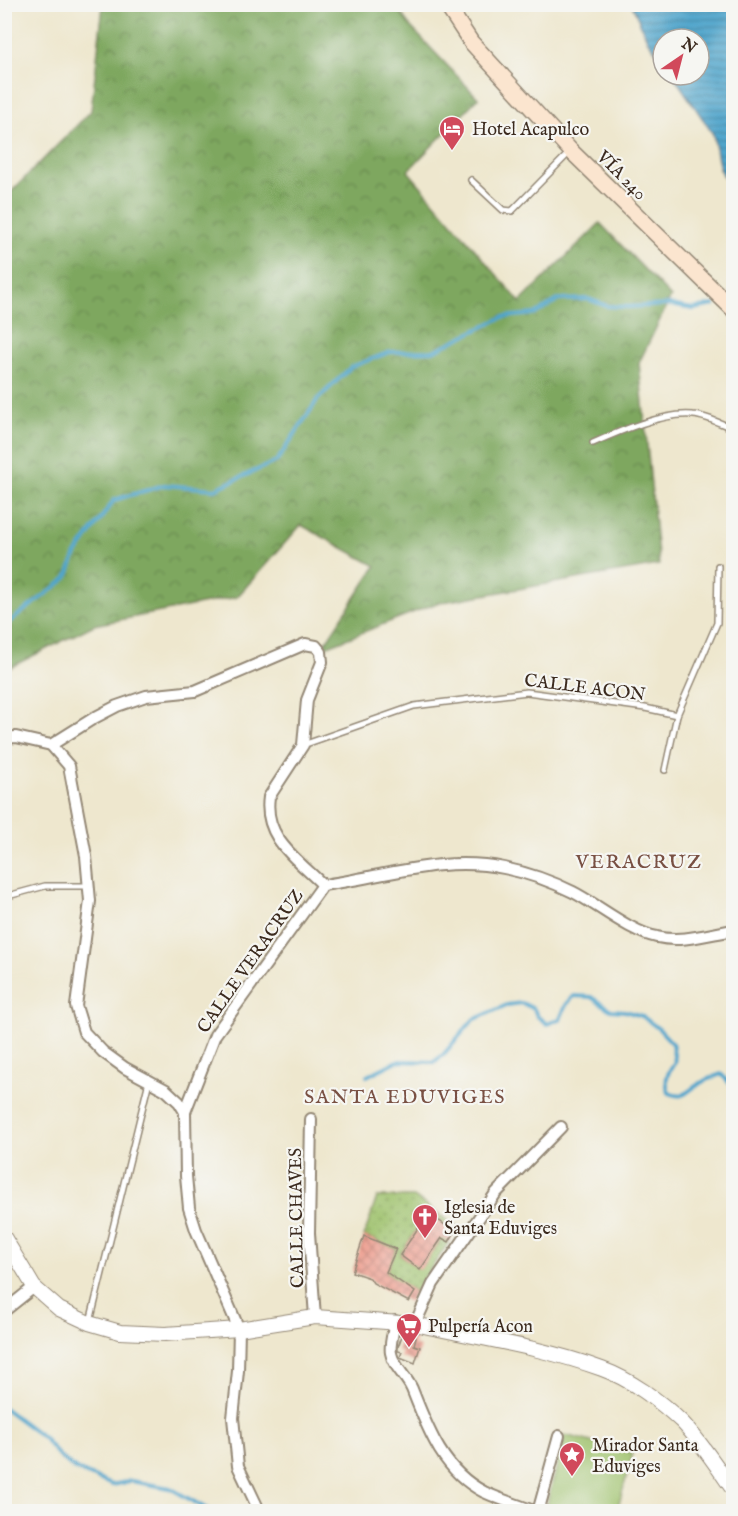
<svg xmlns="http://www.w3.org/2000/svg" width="738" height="1516" font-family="'IM FELL English',serif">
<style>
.forest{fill:url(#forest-crowns);stroke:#5c683e;stroke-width:1.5}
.park{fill:#9dc16b;stroke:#6c7644;stroke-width:1.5}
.garden{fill:url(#garden-dots);stroke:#6c7644;stroke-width:1.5}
.water{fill:url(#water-rules);stroke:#456875;stroke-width:1.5}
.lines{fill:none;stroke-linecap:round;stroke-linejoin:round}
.stream{stroke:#4fa5cc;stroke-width:4}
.building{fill:url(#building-cross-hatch)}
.service-casing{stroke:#948876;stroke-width:8}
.minor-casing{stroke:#948876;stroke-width:14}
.tertiary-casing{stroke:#948876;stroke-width:16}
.secondary-casing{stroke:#948876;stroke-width:18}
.service{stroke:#fff;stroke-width:5}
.minor{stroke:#fff;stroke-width:10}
.tertiary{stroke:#fff;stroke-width:14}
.secondary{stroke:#fbe5cf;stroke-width:15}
.labels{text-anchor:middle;stroke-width:4.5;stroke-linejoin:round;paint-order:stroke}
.poi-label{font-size:18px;fill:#3b2a1e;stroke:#f6f6f2;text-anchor:start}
.street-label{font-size:18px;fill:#3b2a1e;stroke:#f6f6f2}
.neighbourhood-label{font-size:20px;letter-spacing:1.5px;fill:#795043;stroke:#f6f6f2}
</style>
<defs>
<pattern id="forest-crowns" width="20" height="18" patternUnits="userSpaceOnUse" patternTransform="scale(1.5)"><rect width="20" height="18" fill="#7ea75f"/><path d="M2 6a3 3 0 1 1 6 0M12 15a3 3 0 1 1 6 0" fill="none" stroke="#68884e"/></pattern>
<pattern id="garden-dots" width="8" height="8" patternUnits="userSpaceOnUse" patternTransform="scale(1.5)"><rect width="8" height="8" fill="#9dc16b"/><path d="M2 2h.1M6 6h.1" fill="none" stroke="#819d57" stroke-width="1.8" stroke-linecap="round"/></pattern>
<pattern id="water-rules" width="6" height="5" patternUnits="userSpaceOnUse" patternTransform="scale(1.5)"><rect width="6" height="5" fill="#4fa5cc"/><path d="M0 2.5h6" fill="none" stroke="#4387a5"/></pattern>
<pattern id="building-cross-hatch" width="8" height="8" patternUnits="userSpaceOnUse" patternTransform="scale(1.5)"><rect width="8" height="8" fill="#ed9888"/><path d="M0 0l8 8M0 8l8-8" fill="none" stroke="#c17c6f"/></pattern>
</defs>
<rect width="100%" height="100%" fill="#f6f6f2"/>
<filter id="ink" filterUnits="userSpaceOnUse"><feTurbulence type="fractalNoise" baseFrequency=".0167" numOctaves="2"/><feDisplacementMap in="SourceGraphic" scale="12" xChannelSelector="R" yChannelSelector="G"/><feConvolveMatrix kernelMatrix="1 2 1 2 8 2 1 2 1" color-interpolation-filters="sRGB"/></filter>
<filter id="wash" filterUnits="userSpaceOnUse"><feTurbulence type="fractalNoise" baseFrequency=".008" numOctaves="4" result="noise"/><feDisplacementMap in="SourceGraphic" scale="24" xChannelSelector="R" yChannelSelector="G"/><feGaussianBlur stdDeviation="1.35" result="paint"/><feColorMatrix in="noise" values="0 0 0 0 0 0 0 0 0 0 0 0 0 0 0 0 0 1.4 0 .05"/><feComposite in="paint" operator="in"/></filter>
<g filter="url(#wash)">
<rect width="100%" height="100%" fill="#eee7ce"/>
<path class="forest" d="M 103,5 L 395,5 L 410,26 L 478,98 L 408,171 L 520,302 L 600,223 L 671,297 L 639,363 L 659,565 L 437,603 L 321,649 L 376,566 L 301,525 L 237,597 L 94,625 L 5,670 L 5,198 L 91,111 Z"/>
<path class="park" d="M 565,1435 L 633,1453 L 617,1511 L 545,1511 Z"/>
<path class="garden" d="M 377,1197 L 414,1197 L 459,1228 L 455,1232 L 427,1214 L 400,1255 L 420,1269 L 442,1238 L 449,1242 L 415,1292 L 386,1272 L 396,1249 L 364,1236 Z"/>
<path class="water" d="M 632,5 L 733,5 L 733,193 L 720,170 L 713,134 L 673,75 L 699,75 L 699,39 L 663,39 L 663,61 L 648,41 Z"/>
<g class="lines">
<g class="stream">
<path d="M 4,626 L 67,578 L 76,554 L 114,500 L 164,485 L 215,489 L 277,461 L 318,399 L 351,367 L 390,352 L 433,351 L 503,317 L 535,314 L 558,300 L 588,299 L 607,306 L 627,307 L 670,305 L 693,309 L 714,305"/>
<path d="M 367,1076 L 397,1061 L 434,1062 L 443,1055 L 473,1020 L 507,1005 L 522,1003 L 534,1009 L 537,1016 L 547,1024 L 560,1019 L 566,1005 L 574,996 L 591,997 L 611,1010 L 625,1011 L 642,1016 L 659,1029 L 672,1043 L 675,1062 C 667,1073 664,1080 669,1093 C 685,1100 686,1091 699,1084 C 706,1079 713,1077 721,1074 L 734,1088"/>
<path d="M 4,1408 L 44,1438 L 57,1454 L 75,1469 L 112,1485 L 131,1481 L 170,1488 L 212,1512"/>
</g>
</g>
<g id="blocks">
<g class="building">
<path d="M 428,1213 L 455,1232 L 449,1242 L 442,1238 L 420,1270 L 400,1255 Z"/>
<path d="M 364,1236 L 396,1249 L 386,1272 L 415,1292 L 409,1302 L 373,1283 L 370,1278 L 352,1272 Z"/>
<path d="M 403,1333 L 416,1337 L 414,1345 L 420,1347 L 415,1363 L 400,1357 L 402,1352 L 398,1351 L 398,1347 Z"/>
</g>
</g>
</g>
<g filter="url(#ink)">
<use href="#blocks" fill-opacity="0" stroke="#948876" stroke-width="1.5"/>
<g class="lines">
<defs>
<g id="service">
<path d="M 471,180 L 503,210 L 512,211 L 570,152"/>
<path d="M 593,443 C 620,431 664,412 693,415 C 706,416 722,424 734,429"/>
<path d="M 303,745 L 414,706 L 527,692 L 645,708 L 677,715 L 717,623 L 718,566"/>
<path d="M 665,770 L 677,715"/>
<path d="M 4,897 L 45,886 L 88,886"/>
<path d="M 90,1322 L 149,1081"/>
</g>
<g id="minor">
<path d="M 4,738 L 16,737 L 51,745 L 69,766 L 86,856 L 90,901 L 76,1006 L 84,1032 L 103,1052 L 125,1068 L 166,1090 L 179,1102 L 185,1112"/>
<path d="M 51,745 L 94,718 L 117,706 L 146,696 L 195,691 L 305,644 L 316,646 L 321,652 L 322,662 L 307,700 L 303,745 L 269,797 C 263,838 297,859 323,885"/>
<path d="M 311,1119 L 309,1233 L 315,1317"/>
<path d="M 4,1311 L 34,1287"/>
<path d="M 395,1321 C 394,1331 389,1344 391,1353 C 393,1366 407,1377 412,1389 C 428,1430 443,1471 484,1492 C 501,1500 519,1505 536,1512"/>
<path d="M 415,1324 L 433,1284 L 496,1193 L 561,1127"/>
<path d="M 257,1506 L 238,1466 L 233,1418 L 238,1371 L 239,1329 L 196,1230 L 189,1208 L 186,1176 L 185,1112 L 215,1035 L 323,885 C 383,877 443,855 504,868 C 528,873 551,881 573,892 C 597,904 630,932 657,937 C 682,943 708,934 734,930"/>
<path d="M 538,1512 L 559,1436"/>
</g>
<path id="tertiary" d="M 4,1237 L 34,1287 L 59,1309 L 89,1323 L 120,1332 L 165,1334 L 239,1329 L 315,1317 L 415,1324 C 477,1338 542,1347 602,1369 C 630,1379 660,1401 682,1422 C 702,1443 717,1467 734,1491"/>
<path id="secondary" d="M 446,4 L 471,42 L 571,151 L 734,310"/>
</defs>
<use href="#service" class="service-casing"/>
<use href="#minor" class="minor-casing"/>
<use href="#tertiary" class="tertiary-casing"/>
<use href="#secondary" class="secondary-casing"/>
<use href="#service" class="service"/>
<use href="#minor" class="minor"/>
<use href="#tertiary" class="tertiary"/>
<use href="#secondary" class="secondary"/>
</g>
</g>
<defs>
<symbol id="hotel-pin" viewBox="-11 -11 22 30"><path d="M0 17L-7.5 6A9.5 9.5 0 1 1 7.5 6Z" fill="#d1495b" stroke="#f6f6f2"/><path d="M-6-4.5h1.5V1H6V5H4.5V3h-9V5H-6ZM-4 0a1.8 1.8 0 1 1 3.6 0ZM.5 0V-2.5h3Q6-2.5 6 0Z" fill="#fff"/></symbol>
<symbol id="church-pin" viewBox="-11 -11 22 30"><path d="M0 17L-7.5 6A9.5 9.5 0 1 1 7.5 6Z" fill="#d1495b" stroke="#f6f6f2"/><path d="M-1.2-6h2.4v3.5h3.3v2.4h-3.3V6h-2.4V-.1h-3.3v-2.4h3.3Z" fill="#fff"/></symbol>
<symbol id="supermarket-pin" viewBox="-11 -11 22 30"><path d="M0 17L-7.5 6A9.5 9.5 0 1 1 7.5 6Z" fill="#d1495b" stroke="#f6f6f2"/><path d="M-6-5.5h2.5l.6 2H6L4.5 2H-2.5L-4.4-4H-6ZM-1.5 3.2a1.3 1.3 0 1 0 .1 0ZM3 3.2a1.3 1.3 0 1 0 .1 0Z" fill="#fff"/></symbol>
<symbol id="sight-pin" viewBox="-11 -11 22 30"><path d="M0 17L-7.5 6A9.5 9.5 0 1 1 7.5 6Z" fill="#d1495b" stroke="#f6f6f2"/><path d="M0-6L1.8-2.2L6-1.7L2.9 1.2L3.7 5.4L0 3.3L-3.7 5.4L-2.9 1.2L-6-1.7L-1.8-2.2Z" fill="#fff"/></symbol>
</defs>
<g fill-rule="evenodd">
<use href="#hotel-pin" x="437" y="114" width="30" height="40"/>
<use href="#church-pin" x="410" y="1202" width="30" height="40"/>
<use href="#supermarket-pin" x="394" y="1311" width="30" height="40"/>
<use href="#sight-pin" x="557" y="1440" width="30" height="40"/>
</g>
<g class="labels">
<g class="poi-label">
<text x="472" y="135">Hotel Acapulco</text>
<text x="444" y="1213">Iglesia de<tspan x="444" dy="21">Santa Eduviges</tspan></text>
<text x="428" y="1332">Pulpería Acon</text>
<text x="592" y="1451">Mirador Santa<tspan x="592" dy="21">Eduviges</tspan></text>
</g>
<g class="street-label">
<text transform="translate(622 175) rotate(45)" y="6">VÍA 240</text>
<text transform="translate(585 687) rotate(7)" y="6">CALLE ACON</text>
<text transform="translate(250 961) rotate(-55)" y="6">CALLE VERACRUZ</text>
<text transform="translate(296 1218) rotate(-91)" y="6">CALLE CHAVES</text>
</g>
<g class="neighbourhood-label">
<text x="639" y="868">VERACRUZ</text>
<text x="405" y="1103">SANTA EDUVIGES</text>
</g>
</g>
<rect width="738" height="1516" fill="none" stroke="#f6f6f2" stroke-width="24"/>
<g transform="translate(681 57) rotate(35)"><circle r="28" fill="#f6f6f2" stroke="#aba49d" stroke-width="1.5"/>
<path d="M0-4.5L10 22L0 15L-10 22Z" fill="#d1495b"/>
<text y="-9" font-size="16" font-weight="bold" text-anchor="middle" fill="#3b2a1e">N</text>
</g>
</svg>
